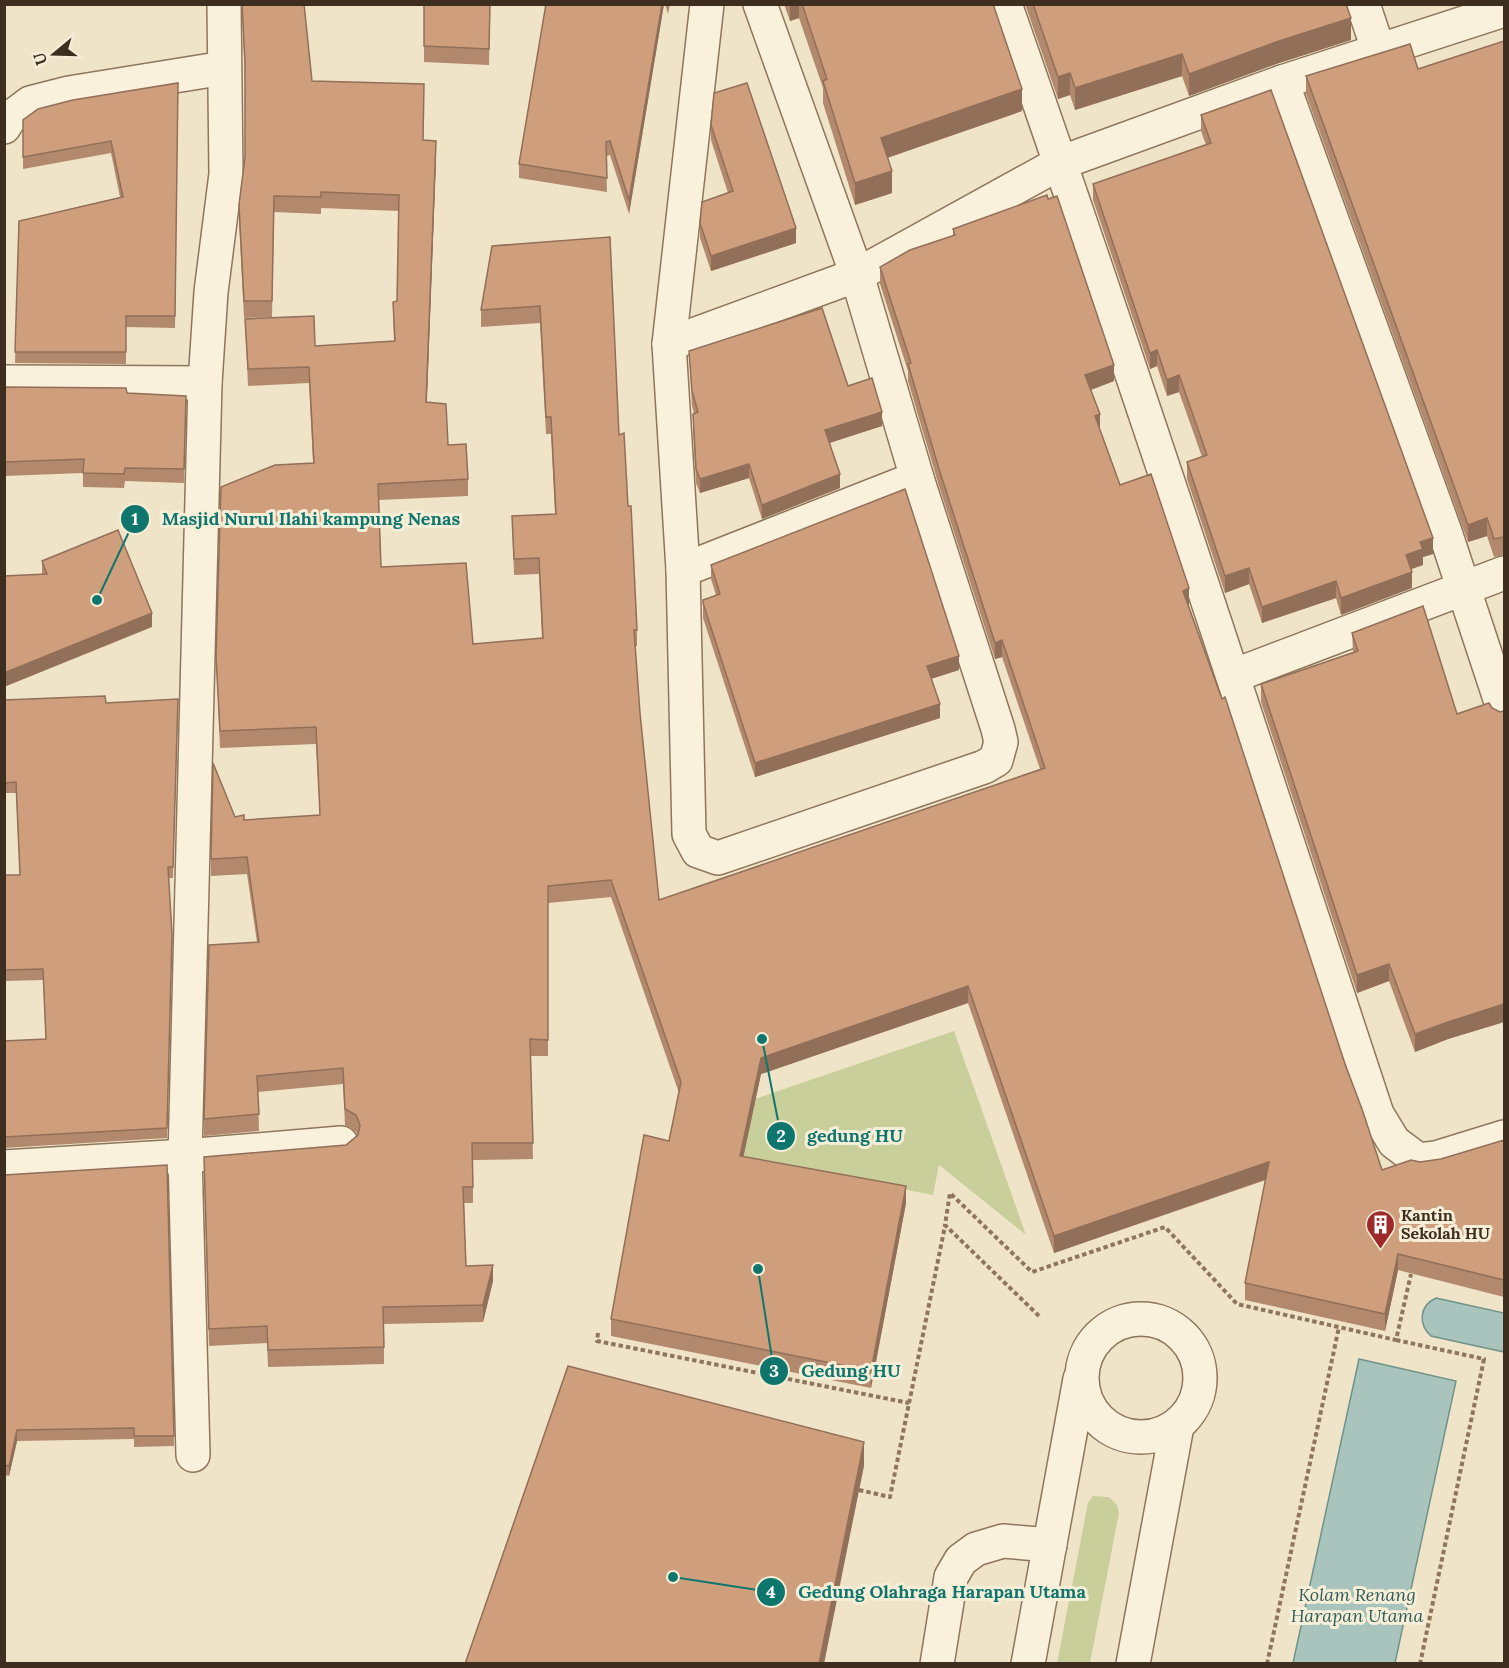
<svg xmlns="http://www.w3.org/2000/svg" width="1509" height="1668" font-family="Lora,serif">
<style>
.green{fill:#c9cf9b}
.water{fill:#a9c4bc;stroke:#6f938a;stroke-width:1.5}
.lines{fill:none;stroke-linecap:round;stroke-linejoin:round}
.minor-casing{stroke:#8d765c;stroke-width:36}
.path{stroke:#8d765c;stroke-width:4;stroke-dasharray:4.5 3;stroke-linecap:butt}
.minor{stroke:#faf1dc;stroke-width:33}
.wall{fill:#b2896c}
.shaded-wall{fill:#916f58}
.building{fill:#cf9f7d;stroke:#916f58;stroke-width:1.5}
.labels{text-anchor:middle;stroke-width:6;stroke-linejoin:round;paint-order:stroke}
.poi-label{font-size:16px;font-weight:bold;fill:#3d2e20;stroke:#f7eed8;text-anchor:start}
.water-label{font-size:18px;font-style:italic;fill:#2f5d5a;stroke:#f7eed8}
.leader{fill:none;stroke:#0f766e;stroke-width:2}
.callout-dot{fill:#0f766e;stroke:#f7eed8;stroke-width:2}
.mark-label{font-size:18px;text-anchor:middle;font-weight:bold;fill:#fff}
.callout-label{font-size:18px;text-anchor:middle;font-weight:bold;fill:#0f766e;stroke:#f7eed8;stroke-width:6;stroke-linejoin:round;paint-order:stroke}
</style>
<rect width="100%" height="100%" fill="#f0e4c8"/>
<g class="green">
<path d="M 954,1031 L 1026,1235 L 939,1165 L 933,1195 L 743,1158 L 755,1099 Z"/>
<path d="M 1093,1496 L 1109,1497 L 1117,1505 L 1119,1513 L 1090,1663 L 1057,1663 L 1088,1503 Z"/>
</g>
<g class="water">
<path d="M 1436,1298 L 1504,1313 L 1504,1352 L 1431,1336 C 1418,1324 1419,1306 1436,1298 Z"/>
<path d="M 1359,1359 L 1456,1381 L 1395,1663 L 1293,1663 Z"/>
</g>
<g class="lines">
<defs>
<g id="minor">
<path d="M 707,4 L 669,344 L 683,570 L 689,834 L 698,851 L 718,858 L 984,767 L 996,760 L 1001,742 L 998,729 L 917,478 L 857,275 L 760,4"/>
<path d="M 1005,4 C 1134,373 1255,744 1377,1114 L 1394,1142 L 1418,1160 L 1436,1158 L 1504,1137"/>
<path d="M 1363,4 L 1379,52"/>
<path d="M 1282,82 L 1444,529 L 1504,711"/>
<path d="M 4,127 L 9,119 L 30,103 L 69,93 L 224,68"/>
<path d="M 669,344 L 857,275 L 1060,163 L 1282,82 L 1504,10"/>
<path d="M 4,382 L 205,383"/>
<path d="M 683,570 L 917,478"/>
<path d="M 1233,676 L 1504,573"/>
<path d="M 4,1167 L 185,1156 L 341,1143"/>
<circle cx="1141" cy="1378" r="59"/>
<path d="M 193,1455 L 185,1156 L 205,383 L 211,292 L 226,174 L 224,4"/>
<path d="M 937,1664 L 951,1577 L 961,1560 L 976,1549 L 1003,1541 L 1050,1545"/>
<path d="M 1028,1664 L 1080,1379"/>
<path d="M 1133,1664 L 1177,1426"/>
</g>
</defs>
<use href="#minor" class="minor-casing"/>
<g class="path">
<path d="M 1039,1316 L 945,1225 L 950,1193 L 1032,1272 L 1165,1227 L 1237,1304 L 1396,1340 L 1411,1274"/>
<path d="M 598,1333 L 597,1341 L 909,1403"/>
<path d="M 1396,1340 L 1484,1359 L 1420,1664"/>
<path d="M 859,1490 L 890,1497 L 945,1226"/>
<path d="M 1267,1664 L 1339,1327"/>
</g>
<use href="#minor" class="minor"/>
</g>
<g class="wall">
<path d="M 242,4 L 304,4 L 312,81 L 424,100 L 423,140 L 436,158 L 427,402 L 448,445 L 468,479 L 468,496 L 379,500 L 381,567 L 473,644 L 542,638 L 539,574 L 514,575 L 512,516 L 555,514 L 551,434 L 546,434 L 540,323 L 481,327 L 481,310 L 610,237 L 619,435 L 628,506 L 637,630 L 637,646 L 635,646 L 640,713 L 659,900 L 1040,769 L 1002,657 L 995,659 L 939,486 L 908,381 L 908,371 L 880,284 L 880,267 L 953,236 L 953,229 L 1114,381 L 1091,390 L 1100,430 L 1120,485 L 1189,605 L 1188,605 L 1382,1170 L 1420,1162 L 1441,1159 L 1504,1140 L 1504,1297 L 1398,1270 L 1385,1331 L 1245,1300 L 1245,1283 L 1266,1180 L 1054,1253 L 968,1003 L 761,1074 L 743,1157 L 906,1203 L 871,1388 L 611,1336 L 611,1319 L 669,1141 L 679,1093 L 611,897 L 548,903 L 548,1056 L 531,1056 L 533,1159 L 473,1160 L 473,1203 L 464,1203 L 466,1266 L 493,1281 L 483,1322 L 384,1324 L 384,1364 L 268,1367 L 267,1343 L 209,1346 L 204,1173 L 346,1145 L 357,1135 L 356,1132 L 345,1125 L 343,1084 L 258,1092 L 259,1131 L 204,1136 L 204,1119 L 257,942 L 247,874 L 211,876 L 211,859 L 235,817 L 244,820 L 320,815 L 316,744 L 220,748 L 216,656 L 313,463 L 309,383 L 248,386 L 245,319 L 315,346 L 394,341 L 393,302 L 397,301 L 399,211 L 321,208 L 321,214 L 274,212 L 272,317 L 244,318 L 239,222 L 239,205 L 245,157 L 245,80 Z"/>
<path d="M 424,4 L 490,21 L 489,65 L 424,62 Z"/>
<path d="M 546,4 L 664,4 L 629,214 L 610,155 L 606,156 L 607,192 L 519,178 L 519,164 Z"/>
<path d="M 665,4 L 670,4 L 668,14 Z"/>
<path d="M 784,4 L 993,4 L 1022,111 L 887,158 L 892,193 L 855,205 L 823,103 L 823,88 L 799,18 L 790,21 Z"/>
<path d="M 1025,4 L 1346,4 L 1351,40 L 1276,64 L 1189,96 L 1182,76 L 1075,110 L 1070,95 L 1058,99 Z"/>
<path d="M 1504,41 L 1504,555 L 1494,557 L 1487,536 L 1468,542 L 1306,94 L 1306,76 L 1418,69 Z"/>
<path d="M 178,83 L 175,328 L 126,327 L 126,364 L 15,363 L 19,221 L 120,197 L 111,153 L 23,169 L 23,120 Z"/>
<path d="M 1201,115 L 1433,554 L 1423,557 L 1423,565 L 1411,569 L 1412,588 L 1341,615 L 1336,598 L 1262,623 L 1249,584 L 1225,593 L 1187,479 L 1187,462 L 1202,457 L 1179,392 L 1167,396 L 1157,366 L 1150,369 L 1093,200 L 1093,184 L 1206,145 L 1201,131 Z"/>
<path d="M 711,125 L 796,243 L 711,271 L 700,238 L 700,223 L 728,193 L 711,140 Z"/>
<path d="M 689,351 L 848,386 L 882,426 L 830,443 L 840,488 L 762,519 L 749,478 L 700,493 L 696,483 L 693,428 L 693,414 L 694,413 L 692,406 Z"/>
<path d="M 4,387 L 186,396 L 184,483 L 125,481 L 124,488 L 83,487 L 83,473 L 4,476 Z"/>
<path d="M 42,561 L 152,627 L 42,575 Z"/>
<path d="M 711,565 L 959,670 L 931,679 L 940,718 L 755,777 L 703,618 L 703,600 L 716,595 L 711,579 Z"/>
<path d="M 1352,633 L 1457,714 L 1492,708 L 1500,712 L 1504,711 L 1504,1022 L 1448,1039 L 1415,1052 L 1389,981 L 1357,993 L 1261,702 L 1261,684 L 1353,652 Z"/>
<path d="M 178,699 L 173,878 L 168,878 L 167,1138 L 4,1148 L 4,1041 L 46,1039 L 43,980 L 4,981 L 4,875 L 20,875 L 16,793 L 4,793 L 4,700 L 106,703 Z"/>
<path d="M 167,1165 L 174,1446 L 134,1447 L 134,1439 L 17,1441 L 9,1476 L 4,1475 L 4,1175 Z"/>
</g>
<g class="shaded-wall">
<path d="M 662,4 L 664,4 L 629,214 L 629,200 Z"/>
<path d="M 790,4 L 799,4 L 799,18 L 790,21 Z"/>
<path d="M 1351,18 L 1351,40 L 1276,64 L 1189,96 L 1189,74 L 1276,42 Z"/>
<path d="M 1182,54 L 1182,76 L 1075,110 L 1075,88 Z"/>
<path d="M 1070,73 L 1070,95 L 1058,99 L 1058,77 Z"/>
<path d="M 1022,89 L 1022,111 L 881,160 L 881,138 Z"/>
<path d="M 436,141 L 436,158 L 426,419 L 426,402 Z"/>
<path d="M 892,171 L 892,193 L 855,205 L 855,183 Z"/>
<path d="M 796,228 L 796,243 L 711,271 L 711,256 Z"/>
<path d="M 1157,350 L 1157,366 L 1150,369 L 1150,353 Z"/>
<path d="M 1114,365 L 1114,381 L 1085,392 L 1085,375 Z"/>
<path d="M 1179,375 L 1179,392 L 1167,396 L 1167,380 Z"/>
<path d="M 882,412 L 882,426 L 825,444 L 825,430 Z"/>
<path d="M 1100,414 L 1100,431 L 1095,416 Z"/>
<path d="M 749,464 L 749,478 L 700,493 L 700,479 Z"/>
<path d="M 840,474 L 840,488 L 762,519 L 762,505 Z"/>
<path d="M 1487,518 L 1487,536 L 1468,542 L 1468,525 Z"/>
<path d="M 1433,538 L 1433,554 L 1423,557 L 1423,565 L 1406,571 L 1406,555 L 1420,542 Z"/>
<path d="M 1249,568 L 1249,584 L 1225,593 L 1225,576 Z"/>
<path d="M 1412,572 L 1412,588 L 1341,615 L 1341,598 Z"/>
<path d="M 1336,581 L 1336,598 L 1262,623 L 1262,607 Z"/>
<path d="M 1189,588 L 1189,605 L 1183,607 L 1183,591 Z"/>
<path d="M 152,613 L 152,627 L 4,687 L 4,673 Z"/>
<path d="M 1002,640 L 1002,657 L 995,659 L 995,643 Z"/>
<path d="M 959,656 L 959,670 L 927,680 L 927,666 Z"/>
<path d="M 940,704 L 940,718 L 755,777 L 755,763 Z"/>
<path d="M 1389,964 L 1389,981 L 1357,993 L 1357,975 Z"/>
<path d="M 968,986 L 968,1003 L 761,1074 L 740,1173 L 740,1156 L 761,1058 Z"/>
<path d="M 1504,1004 L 1504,1022 L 1448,1039 L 1415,1052 L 1415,1034 L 1448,1022 Z"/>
<path d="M 1269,1162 L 1269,1178 L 1054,1253 L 1054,1236 Z"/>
<path d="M 906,1186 L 906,1203 L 871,1388 L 871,1371 Z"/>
<path d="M 1398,1254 L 1398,1270 L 1385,1331 L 1385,1314 Z"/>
<path d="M 493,1265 L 493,1281 L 483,1322 L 483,1305 Z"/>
<path d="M 17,1430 L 17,1441 L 9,1476 L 9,1466 Z"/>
<path d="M 864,1442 L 864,1466 L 824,1664 L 819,1664 Z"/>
</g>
<g class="building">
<path d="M 242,4 L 304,4 L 312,81 L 424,84 L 423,140 L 436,141 L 426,402 L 446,404 L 448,445 L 466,444 L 468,479 L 378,484 L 381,567 L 466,563 L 473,644 L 543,638 L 539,558 L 514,559 L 512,516 L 556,514 L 551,417 L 546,417 L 540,306 L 481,310 L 492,246 L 610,237 L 619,435 L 624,433 L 628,506 L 631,506 L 637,630 L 634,630 L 640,713 L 659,900 L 1045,768 L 1002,640 L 995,643 L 939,469 L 908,364 L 911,363 L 880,267 L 910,250 L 955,235 L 953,229 L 1047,195 L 1048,199 L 1057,196 L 1114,365 L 1085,375 L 1100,414 L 1095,416 L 1120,485 L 1151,474 L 1189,588 L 1183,591 L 1222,699 L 1225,697 L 1345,1064 L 1362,1109 L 1382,1170 L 1411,1160 L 1420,1162 L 1441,1159 L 1504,1140 L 1504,1280 L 1398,1254 L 1385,1314 L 1245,1283 L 1269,1162 L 1054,1236 L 968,986 L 761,1058 L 740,1156 L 906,1186 L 871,1371 L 611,1319 L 644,1135 L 669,1141 L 681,1082 L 611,880 L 548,886 L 548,1040 L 530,1039 L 533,1143 L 472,1143 L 473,1187 L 463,1187 L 466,1266 L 493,1265 L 483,1305 L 383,1307 L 384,1347 L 268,1350 L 267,1326 L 209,1329 L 204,1157 L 346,1145 L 358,1135 L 360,1125 L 356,1115 L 345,1109 L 343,1068 L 257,1076 L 259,1114 L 204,1119 L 209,945 L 259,942 L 247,857 L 211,859 L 213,763 L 235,817 L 244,815 L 244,820 L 320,815 L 316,727 L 220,731 L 216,656 L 221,487 L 275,465 L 314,463 L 309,367 L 248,369 L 245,319 L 314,316 L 315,346 L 395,341 L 393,302 L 397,301 L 399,195 L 321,192 L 321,197 L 274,196 L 272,301 L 244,301 L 239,205 L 245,157 L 245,63 Z"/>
<path d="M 424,4 L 490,4 L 489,49 L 424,46 Z"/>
<path d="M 546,4 L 662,4 L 629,200 L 610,141 L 606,142 L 607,178 L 519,164 Z"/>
<path d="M 802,4 L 993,4 L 1022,89 L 881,138 L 892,171 L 855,183 L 823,81 L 827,79 Z"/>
<path d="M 1033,4 L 1346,4 L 1351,18 L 1276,42 L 1189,74 L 1182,54 L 1075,88 L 1070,73 L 1058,77 Z"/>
<path d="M 1504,41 L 1504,537 L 1494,539 L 1487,518 L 1468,525 L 1306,76 L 1410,44 L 1418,69 Z"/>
<path d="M 178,83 L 175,316 L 126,316 L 126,352 L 15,352 L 19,221 L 123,197 L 111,141 L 23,157 L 23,120 L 38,109 L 73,100 Z"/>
<path d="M 747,83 L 796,228 L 711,256 L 700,223 L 702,202 L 733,191 L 711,125 L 714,93 Z"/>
<path d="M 1271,90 L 1433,538 L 1420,542 L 1423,549 L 1406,555 L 1412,572 L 1341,598 L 1336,581 L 1262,607 L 1249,568 L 1225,576 L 1187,462 L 1207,455 L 1179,375 L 1167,380 L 1157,350 L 1150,353 L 1093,184 L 1211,143 L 1201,115 Z"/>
<path d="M 822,308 L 848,386 L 872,378 L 882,412 L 825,430 L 840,474 L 762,505 L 749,464 L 700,479 L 696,469 L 693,414 L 698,412 L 692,391 L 689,351 Z"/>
<path d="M 4,387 L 126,388 L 127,393 L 186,396 L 184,469 L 125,468 L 124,474 L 83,473 L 84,459 L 4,462 Z"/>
<path d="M 905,489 L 959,656 L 927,666 L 940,704 L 755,763 L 703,603 L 703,600 L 720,594 L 711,565 Z"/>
<path d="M 118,530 L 152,613 L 4,673 L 4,576 L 47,574 L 42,561 Z"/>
<path d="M 1423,606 L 1457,714 L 1489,703 L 1492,708 L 1500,712 L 1504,711 L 1504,1004 L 1448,1022 L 1415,1034 L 1389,964 L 1357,975 L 1261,684 L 1358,651 L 1352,633 Z"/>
<path d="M 105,696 L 106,703 L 178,699 L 173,867 L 168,867 L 172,934 L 167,1128 L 4,1137 L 4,1041 L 46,1039 L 43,969 L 4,970 L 4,875 L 20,875 L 16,782 L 4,783 L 4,700 Z"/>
<path d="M 167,1165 L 174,1436 L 134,1436 L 134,1428 L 17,1430 L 9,1466 L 4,1465 L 4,1175 Z"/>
<path d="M 568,1366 L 864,1442 L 819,1664 L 465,1664 Z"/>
</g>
<defs>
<symbol id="building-pin" viewBox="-11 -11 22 30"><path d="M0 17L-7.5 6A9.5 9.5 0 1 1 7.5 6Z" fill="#9e2a2b" stroke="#f7eed8"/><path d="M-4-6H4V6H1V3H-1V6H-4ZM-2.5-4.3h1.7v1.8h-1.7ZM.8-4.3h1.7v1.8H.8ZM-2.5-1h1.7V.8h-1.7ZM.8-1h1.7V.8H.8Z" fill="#fff"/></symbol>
</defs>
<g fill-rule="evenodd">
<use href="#building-pin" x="1364" y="1208" width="33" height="45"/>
</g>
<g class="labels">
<g class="poi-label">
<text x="1401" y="1221">Kantin<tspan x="1401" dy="18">Sekolah HU</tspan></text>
</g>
<g class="water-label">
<text x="1357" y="1601">Kolam Renang<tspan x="1357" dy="21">Harapan Utama</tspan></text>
</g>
</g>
<path class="leader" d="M97 600L135 519M762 1039L781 1136M758 1269L774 1371M673 1577L771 1592"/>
<g class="callout-dot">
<circle cx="97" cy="600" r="6"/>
<circle cx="762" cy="1039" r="6"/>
<circle cx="758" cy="1269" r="6"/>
<circle cx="673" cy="1577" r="6"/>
<circle cx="135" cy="519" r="15"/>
<circle cx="781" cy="1136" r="15"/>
<circle cx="774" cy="1371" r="15"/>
<circle cx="771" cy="1592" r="15"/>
</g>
<g class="mark-label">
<text x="135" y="525">1</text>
<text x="781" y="1142">2</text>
<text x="774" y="1377">3</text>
<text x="771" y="1598">4</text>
</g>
<g class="callout-label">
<text x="311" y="525">Masjid Nurul Ilahi kampung Nenas</text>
<text x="855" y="1142">gedung HU</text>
<text x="851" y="1377">Gedung HU</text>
<text x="942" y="1598">Gedung Olahraga Harapan Utama</text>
</g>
<rect width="1509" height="1668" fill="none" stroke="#3d2e20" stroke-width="12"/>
<g transform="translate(54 54) rotate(251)" stroke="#f7eed8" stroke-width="4.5" paint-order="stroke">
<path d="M0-4.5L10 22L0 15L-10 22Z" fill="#3d2e20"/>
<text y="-9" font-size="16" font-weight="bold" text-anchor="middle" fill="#3d2e20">U</text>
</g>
</svg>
